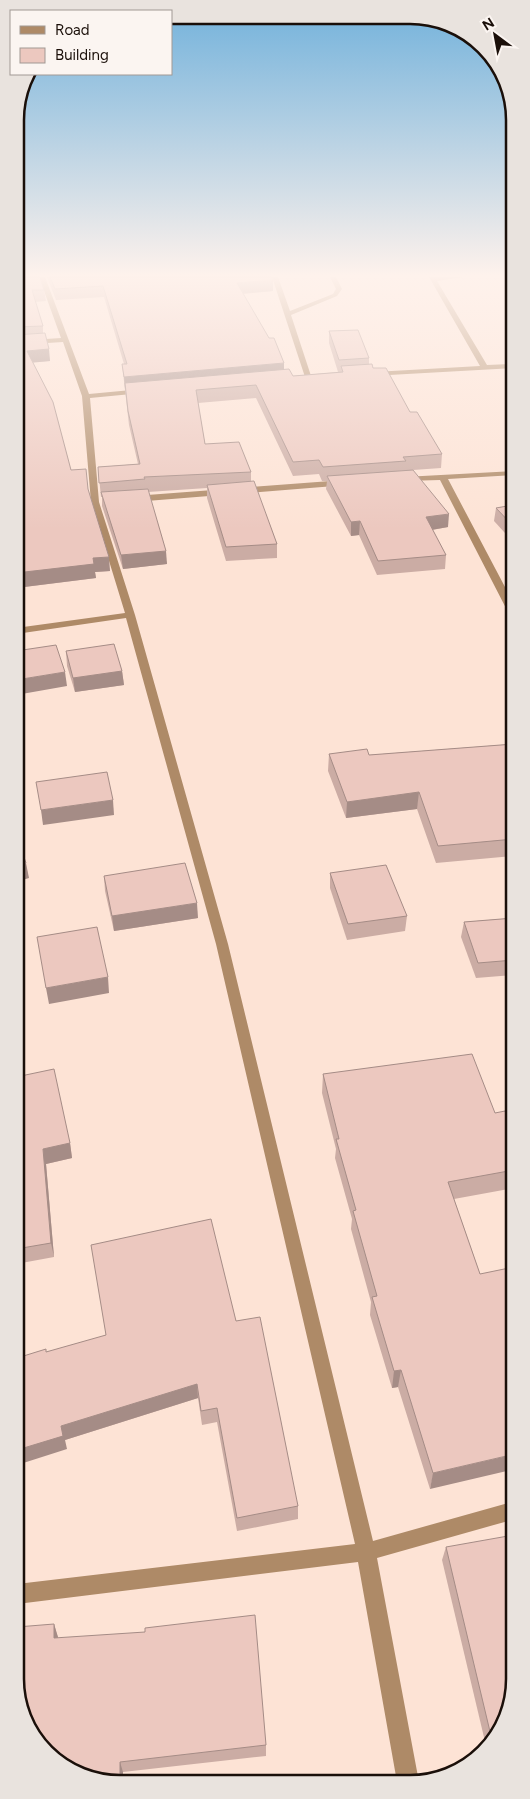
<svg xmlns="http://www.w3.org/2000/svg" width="530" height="1799" font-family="Figtree,sans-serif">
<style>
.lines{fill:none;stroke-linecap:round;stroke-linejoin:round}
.street{fill:#ae8a67;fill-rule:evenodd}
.wall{fill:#cbaca4}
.shaded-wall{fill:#a58c86}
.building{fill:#ecc8bf;stroke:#a58c86}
.rim{fill:none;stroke:#1a0f09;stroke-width:2.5}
</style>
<rect width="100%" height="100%" fill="#fde3d5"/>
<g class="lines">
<g class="street">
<path d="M 39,277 L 45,277 L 89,394 L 142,389 L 146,391 L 142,393 L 90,398 L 99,502 L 135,615 L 228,944 L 373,1541 L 515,1501 L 515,1519 L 377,1558 L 419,1782 L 397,1782 L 358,1562 L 17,1604 L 17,1584 L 355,1544 L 216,944 L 126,618 L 16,634 L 16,628 L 125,613 L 91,502 L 82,396 L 63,342 L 15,345 L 15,341 L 61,338 Z"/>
<path d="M 272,277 L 278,277 L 290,311 L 333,294 L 336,289 L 330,277 L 336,277 L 342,289 L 337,296 L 291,315 L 312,379 L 305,377 Z"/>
<path d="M 429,277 L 463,277 L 437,281 L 487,365 L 513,364 L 513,368 L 371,376 L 371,372 L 374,372 L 480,366 Z"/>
<path d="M 513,471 L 513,475 L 448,479 L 514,604 L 514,617 L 509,614 L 440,480 L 404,481 L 400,479 L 404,477 Z"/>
<path d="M 344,480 L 347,481 L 347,485 L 134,502 L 130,499 L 134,496 Z"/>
</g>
</g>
<g class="wall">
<path d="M 15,277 L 44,290 L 46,301 L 35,302 L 43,326 L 43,333 L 50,361 L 33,362 L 71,470 L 88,490 L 110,571 L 95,572 L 96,578 L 16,588 Z"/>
<path d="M 47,277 L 271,277 L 273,291 L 243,294 L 284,370 L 293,376 L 338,372 L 329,343 L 329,331 L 369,358 L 369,365 L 373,368 L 410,412 L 442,454 L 441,468 L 413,470 L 448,527 L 432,530 L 446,555 L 445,569 L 377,575 L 359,535 L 351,536 L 326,489 L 327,481 L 322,481 L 319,474 L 293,476 L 256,398 L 198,403 L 205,444 L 251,472 L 251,481 L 277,544 L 277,558 L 226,561 L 207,498 L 207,488 L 148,492 L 167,564 L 123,569 L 102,506 L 102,497 L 101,497 L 98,467 L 138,464 L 129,425 L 122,364 L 124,364 L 104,297 L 56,300 Z"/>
<path d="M 506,407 L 513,407 L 513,431 L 505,419 Z"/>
<path d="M 513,505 L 514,543 L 494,521 L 496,508 Z"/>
<path d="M 66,651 L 122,671 L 124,685 L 75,692 L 67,666 Z"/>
<path d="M 514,744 L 514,856 L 436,863 L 417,809 L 346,818 L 328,771 L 329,754 L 369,755 Z"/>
<path d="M 330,873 L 407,916 L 405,931 L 347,940 L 330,888 Z"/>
<path d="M 104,876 L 198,918 L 114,931 L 105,891 Z"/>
<path d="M 514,918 L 514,975 L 476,978 L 461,937 L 464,922 Z"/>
<path d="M 323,1074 L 495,1113 L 514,1133 L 514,1188 L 454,1199 L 480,1274 L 430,1489 L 398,1387 L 392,1388 L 370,1315 L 371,1302 L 351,1229 L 352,1219 L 335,1158 L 336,1149 L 322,1093 Z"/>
<path d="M 16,1077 L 70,1143 L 72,1158 L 46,1164 L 54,1257 L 16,1264 Z"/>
<path d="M 236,1321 L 298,1506 L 298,1519 L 237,1531 L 217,1422 L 202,1425 L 198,1398 L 65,1440 L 67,1449 L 46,1352 Z"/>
<path d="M 446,1547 L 515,1685 L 489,1748 L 487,1750 L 442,1560 Z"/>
<path d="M 54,1624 L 58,1638 L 266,1745 L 266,1756 L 123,1772 L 123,1782 L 99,1782 L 46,1753 Z"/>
</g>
<g class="shaded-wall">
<path d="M 273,280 L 273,291 L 237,294 L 237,283 Z"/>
<path d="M 49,349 L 50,361 L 29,363 L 27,351 Z"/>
<path d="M 284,363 L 284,375 L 125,389 L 124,377 Z"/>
<path d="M 449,514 L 448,527 L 425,531 L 426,517 Z"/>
<path d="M 360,521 L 359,535 L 351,536 L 351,522 Z"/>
<path d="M 166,551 L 167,564 L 123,569 L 121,555 Z"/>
<path d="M 109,557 L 110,571 L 95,572 L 96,578 L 16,588 L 16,573 L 93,558 Z"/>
<path d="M 122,671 L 124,685 L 75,692 L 73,678 Z"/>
<path d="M 65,672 L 67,686 L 16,695 L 16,680 Z"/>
<path d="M 419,792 L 417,809 L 346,818 L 347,802 Z"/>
<path d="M 113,800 L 114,815 L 43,825 L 41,810 Z"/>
<path d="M 26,863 L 29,878 L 16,882 L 16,866 Z"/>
<path d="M 197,903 L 198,918 L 114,931 L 112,916 Z"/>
<path d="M 20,936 L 23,951 L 16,953 L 16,937 Z"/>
<path d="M 108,977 L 109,993 L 49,1004 L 46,988 Z"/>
<path d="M 70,1143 L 72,1158 L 46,1164 L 54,1257 L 51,1243 L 43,1149 Z"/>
<path d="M 401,1370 L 398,1387 L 392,1388 L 394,1371 Z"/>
<path d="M 197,1384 L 198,1398 L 65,1440 L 67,1449 L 17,1465 L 17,1450 L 61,1426 Z"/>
<path d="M 515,1454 L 515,1469 L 430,1489 L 433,1473 Z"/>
<path d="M 54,1624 L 58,1637 L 58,1650 L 54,1638 Z"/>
<path d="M 120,1762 L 123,1772 L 123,1782 L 121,1782 L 120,1776 Z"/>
</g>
<g class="building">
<path d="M 15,277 L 40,277 L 44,290 L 32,290 L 43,326 L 15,327 Z"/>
<path d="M 50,277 L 271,277 L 273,280 L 237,283 L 269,338 L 274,338 L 284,363 L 124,377 L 122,364 L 127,364 L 103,286 L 55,289 Z"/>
<path d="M 358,330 L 369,358 L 339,360 L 329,331 Z"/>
<path d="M 45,333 L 49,349 L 27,351 L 53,402 L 71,470 L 86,469 L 88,489 L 109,557 L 93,558 L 94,564 L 16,573 L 15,335 Z"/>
<path d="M 372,364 L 373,368 L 386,368 L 410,412 L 417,412 L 442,454 L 403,457 L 406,461 L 323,467 L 319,460 L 293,462 L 256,385 L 196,390 L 205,444 L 239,442 L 251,472 L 144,477 L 145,479 L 99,483 L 98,467 L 140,464 L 128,411 L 125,383 L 289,369 L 293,376 L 343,372 L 341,366 Z"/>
<path d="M 506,407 L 513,407 L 513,416 Z"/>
<path d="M 413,470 L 449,514 L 426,517 L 446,555 L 378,561 L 360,521 L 351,522 L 327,476 Z"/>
<path d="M 254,481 L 277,544 L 226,547 L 207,485 Z"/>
<path d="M 148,489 L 166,551 L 121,555 L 101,492 Z"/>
<path d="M 513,505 L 514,527 L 496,508 Z"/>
<path d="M 114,644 L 122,671 L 73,678 L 66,651 Z"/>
<path d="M 56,645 L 65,672 L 16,680 L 16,651 Z"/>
<path d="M 514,744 L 514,839 L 438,846 L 419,792 L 347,802 L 329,754 L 367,749 L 369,755 Z"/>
<path d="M 107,772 L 113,800 L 41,810 L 36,782 Z"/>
<path d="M 16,834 L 26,863 L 16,866 Z"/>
<path d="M 185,863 L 197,903 L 112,916 L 104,876 Z"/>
<path d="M 386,865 L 407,916 L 348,924 L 330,873 Z"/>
<path d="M 514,918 L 514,960 L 478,963 L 464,922 Z"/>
<path d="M 16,923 L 20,936 L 16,937 Z"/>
<path d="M 97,927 L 108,977 L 46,988 L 37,937 Z"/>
<path d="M 472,1054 L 495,1113 L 505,1111 L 514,1133 L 514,1170 L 448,1182 L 480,1274 L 514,1267 L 515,1454 L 433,1473 L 401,1370 L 394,1371 L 372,1297 L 377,1296 L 353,1211 L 356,1210 L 336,1139 L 339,1139 L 323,1074 Z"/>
<path d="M 54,1069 L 70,1143 L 43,1149 L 51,1243 L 16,1249 L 16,1077 Z"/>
<path d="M 211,1219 L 236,1321 L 260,1317 L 298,1506 L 237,1518 L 217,1408 L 201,1411 L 197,1384 L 61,1426 L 63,1436 L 17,1450 L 17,1358 L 46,1349 L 46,1352 L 106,1335 L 91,1245 Z"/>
<path d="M 508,1536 L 515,1561 L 515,1685 L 492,1740 L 446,1547 Z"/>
<path d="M 255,1615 L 266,1745 L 120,1762 L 120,1776 L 92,1778 L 46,1753 L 17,1699 L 17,1627 L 54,1624 L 54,1638 L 145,1632 L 145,1628 Z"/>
</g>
<linearGradient id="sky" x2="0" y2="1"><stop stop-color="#71b1db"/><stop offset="0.52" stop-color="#fef2ec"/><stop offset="1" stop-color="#fef2ec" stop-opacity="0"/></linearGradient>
<rect width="530" height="529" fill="url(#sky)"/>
<path d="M0 0H530V1799H0ZM120 24H410A96 96 0 0 1 506 120V1679A96 96 0 0 1 410 1775H120A96 96 0 0 1 24 1679V120A96 96 0 0 1 120 24Z" fill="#e9e3de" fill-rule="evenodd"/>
<path class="rim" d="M120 24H410A96 96 0 0 1 506 120V1679A96 96 0 0 1 410 1775H120A96 96 0 0 1 24 1679V120A96 96 0 0 1 120 24Z"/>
<rect x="10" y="10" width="162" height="65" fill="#fbf5f1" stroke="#a19994"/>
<rect x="20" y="26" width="25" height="8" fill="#ae8a67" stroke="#a19994"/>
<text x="55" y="35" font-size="15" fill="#1a0f09">Road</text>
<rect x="20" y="48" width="25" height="15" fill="#ecc8bf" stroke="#a19994"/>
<text x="55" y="60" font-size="15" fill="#1a0f09">Building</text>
<g transform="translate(495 35) rotate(328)" stroke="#fbf5f1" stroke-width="4" paint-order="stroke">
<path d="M0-4L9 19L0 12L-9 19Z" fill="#1a0f09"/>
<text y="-8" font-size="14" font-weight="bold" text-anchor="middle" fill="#1a0f09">N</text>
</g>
</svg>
